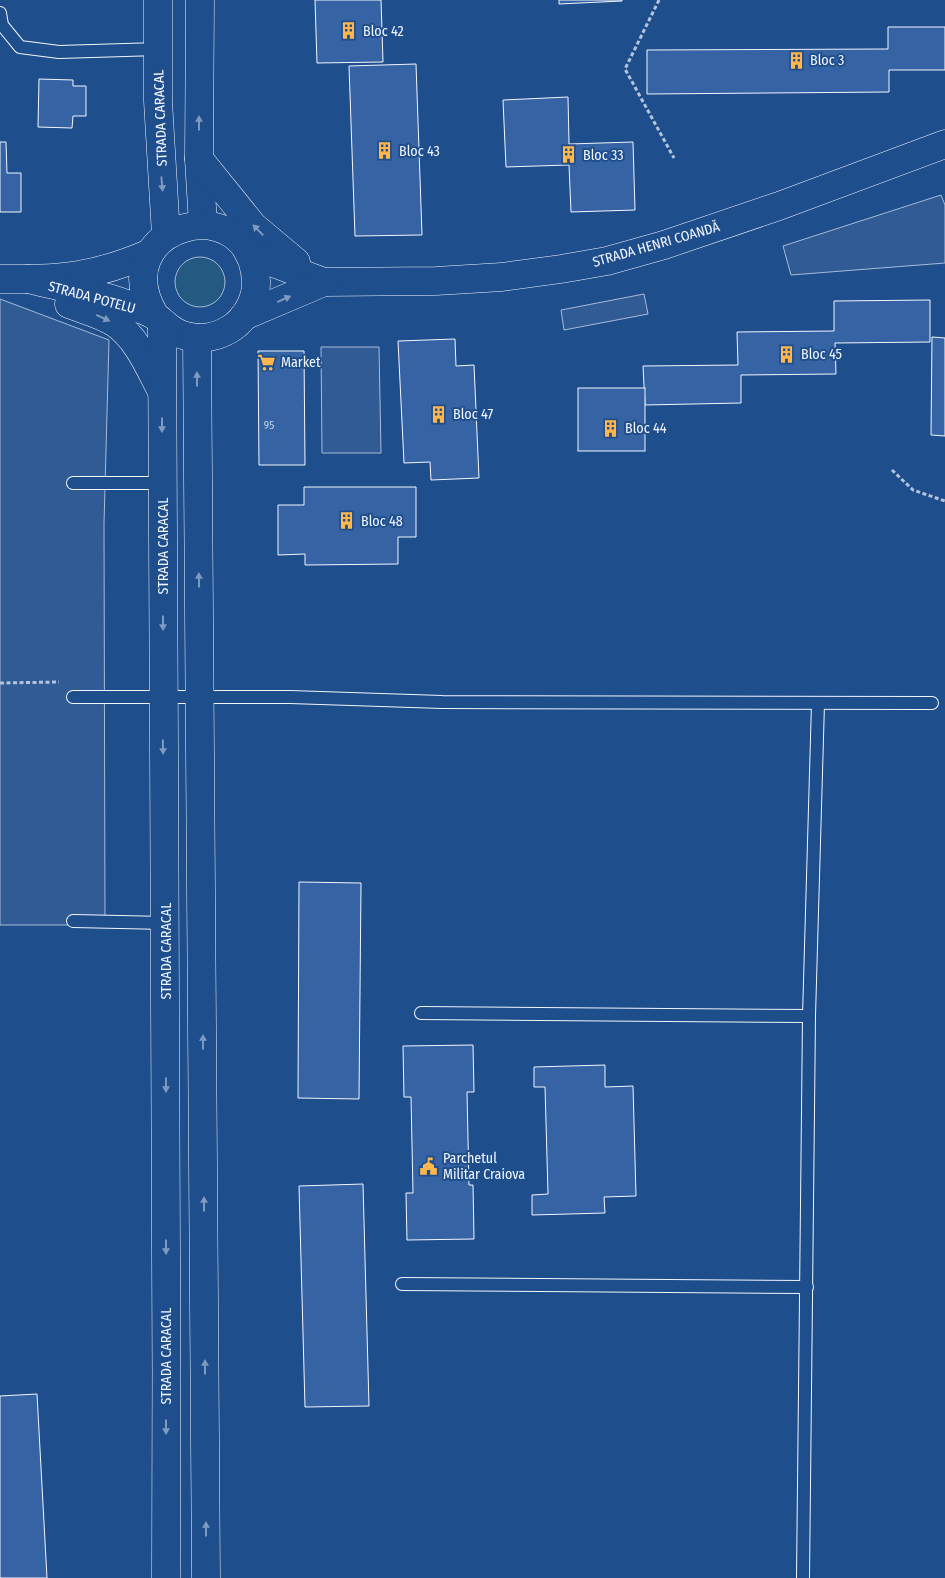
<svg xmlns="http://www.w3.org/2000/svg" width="945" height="1578" font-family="'Fira Sans Condensed',sans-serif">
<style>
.green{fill:#245a82;stroke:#a8bbd7}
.parking{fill:#305b95;stroke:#a8bbd7}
.building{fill:#3563a3;stroke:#f2f6ff}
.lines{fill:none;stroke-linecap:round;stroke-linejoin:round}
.lane-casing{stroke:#f2f6ff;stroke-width:14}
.secondary-casing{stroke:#f2f6ff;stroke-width:29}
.primary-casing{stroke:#f2f6ff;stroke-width:29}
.path{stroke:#b3c4dc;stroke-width:3;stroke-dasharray:4 2.5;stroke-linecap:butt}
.lane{stroke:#1f4e8c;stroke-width:12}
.secondary{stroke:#1f4e8c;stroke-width:28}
.primary{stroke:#1f4e8c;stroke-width:28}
.oneway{fill:#7e9ac0}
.labels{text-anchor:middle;stroke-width:4;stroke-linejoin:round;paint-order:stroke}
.number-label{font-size:11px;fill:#c3d1e8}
.poi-label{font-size:14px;fill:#f2f6ff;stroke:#1f4e8c;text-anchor:start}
.street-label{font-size:14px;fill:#f2f6ff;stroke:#1f4e8c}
</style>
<rect width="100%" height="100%" fill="#1f4e8c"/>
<circle class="green" cx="200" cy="282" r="25"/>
<g class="parking">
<path d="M 941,195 L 945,205 L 945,263 L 791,275 L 783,246 Z"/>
<path d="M 644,294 L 648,314 L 564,330 L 561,310 Z"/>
<path d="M 0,299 L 109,340 L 104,524 L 105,925 L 0,925 Z"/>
<path d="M 321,347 L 379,347 L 381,453 L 322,453 Z"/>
</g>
<g class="building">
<path d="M 315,0 L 381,0 L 383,62 L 317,63 Z"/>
<path d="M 559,0 L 622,0 L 622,1 L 559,4 Z"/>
<path d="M 888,27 L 945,27 L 945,70 L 889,70 L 889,92 L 647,94 L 647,50 L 888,49 Z"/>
<path d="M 416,64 L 422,235 L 355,236 L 349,66 Z"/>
<path d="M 39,79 L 73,80 L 73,86 L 86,86 L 86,116 L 73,116 L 72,128 L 38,127 Z"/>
<path d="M 568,97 L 569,144 L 633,142 L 635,210 L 571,212 L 569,165 L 506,167 L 503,100 Z"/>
<path d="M 0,142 L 6,142 L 7,173 L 21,173 L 21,212 L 0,212 Z"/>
<path d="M 930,300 L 930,342 L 835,343 L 836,374 L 741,375 L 741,403 L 645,405 L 643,366 L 738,365 L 737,332 L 834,331 L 834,301 Z"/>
<path d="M 932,337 L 945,338 L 945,436 L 931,435 Z"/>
<path d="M 455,339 L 456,366 L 474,365 L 479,478 L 431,480 L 430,462 L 404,463 L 398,341 Z"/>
<path d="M 258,351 L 304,351 L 305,465 L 259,465 Z"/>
<rect x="578" y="388" width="67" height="63"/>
<path d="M 304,487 L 416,487 L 416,537 L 398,537 L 398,564 L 305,565 L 305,554 L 278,555 L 278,505 L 304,505 Z"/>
<path d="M 299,882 L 361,883 L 359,1099 L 298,1098 Z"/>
<path d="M 473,1045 L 474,1092 L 467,1092 L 469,1185 L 473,1185 L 474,1239 L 407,1240 L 406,1193 L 413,1193 L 411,1097 L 404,1097 L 403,1046 Z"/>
<path d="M 605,1065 L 605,1087 L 633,1086 L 636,1196 L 604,1197 L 605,1213 L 532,1215 L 532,1195 L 548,1194 L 545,1087 L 534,1087 L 534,1067 Z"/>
<path d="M 363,1184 L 369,1406 L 305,1407 L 299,1186 Z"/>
<path d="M 37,1394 L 47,1578 L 0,1578 L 0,1396 Z"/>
</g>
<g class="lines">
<defs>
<g id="lane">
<path d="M 0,13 L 2,25 L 20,47 L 59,52 L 158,49"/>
<path d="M 73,483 L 163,483"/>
<path d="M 73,697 L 290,697 L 442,702 L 932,703"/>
<path d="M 73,921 L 166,923"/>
<path d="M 421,1013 L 809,1016"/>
<path d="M 402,1284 L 807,1287"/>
<path d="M 803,1578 L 809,1016 L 818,703"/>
</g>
<g id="secondary">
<path d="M 158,0 L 158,101 L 166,235"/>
<path d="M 200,0 L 199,159 L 203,224"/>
<path d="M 199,159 L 253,226 L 296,262"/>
<path d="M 249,254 L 324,282 L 436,281 L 502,277 L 561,269 L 607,261 L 664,245 L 779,206 L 945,144"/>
<path d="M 244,316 L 324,282"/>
</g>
<g id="primary">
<path d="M 0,279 C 61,280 94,277 150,253"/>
<path d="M 28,279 C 63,288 101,293 134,307 C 141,309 149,312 155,316 C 166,324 172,333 186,336 C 201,340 217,337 230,329 C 245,320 257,300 256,281 C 250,184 101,226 155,316"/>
<path d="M 69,304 C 84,310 101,314 115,323 C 137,338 149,367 161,390"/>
<path d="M 162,324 C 163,742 168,1160 166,1578"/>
<path d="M 197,338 L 206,1578"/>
</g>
</defs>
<use href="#lane" class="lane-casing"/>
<use href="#secondary" class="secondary-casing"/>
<use href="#primary" class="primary-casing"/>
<g class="path">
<path d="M 659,0 L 625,69 L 674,158"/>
<path d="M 892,470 L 913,490 L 945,501"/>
<path d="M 0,683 L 59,682"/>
</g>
<use href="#lane" class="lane"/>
<use href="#secondary" class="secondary"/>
<use href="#primary" class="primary"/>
</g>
<defs><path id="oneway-solid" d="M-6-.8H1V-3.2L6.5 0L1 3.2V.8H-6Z" transform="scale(1.25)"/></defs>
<g class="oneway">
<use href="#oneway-solid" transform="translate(199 123) rotate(-90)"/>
<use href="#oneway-solid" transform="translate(162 184) rotate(85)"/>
<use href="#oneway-solid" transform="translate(258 230) rotate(-134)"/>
<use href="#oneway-solid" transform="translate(284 299) rotate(-24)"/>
<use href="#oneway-solid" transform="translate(103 318) rotate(24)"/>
<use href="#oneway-solid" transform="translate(197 379) rotate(-90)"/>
<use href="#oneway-solid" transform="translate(162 425) rotate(90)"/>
<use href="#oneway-solid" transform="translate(199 580) rotate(-91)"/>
<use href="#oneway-solid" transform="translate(163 623) rotate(90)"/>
<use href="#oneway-solid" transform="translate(163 747) rotate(89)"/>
<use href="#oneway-solid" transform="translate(203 1042) rotate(-90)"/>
<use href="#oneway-solid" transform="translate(166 1085) rotate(90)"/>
<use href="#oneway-solid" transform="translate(204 1204) rotate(-90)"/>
<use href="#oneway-solid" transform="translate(166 1247) rotate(90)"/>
<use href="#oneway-solid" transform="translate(205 1367) rotate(-90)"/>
<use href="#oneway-solid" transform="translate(166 1427) rotate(90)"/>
<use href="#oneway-solid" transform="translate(206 1529) rotate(-90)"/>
</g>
<defs>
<symbol id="building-bare" viewBox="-9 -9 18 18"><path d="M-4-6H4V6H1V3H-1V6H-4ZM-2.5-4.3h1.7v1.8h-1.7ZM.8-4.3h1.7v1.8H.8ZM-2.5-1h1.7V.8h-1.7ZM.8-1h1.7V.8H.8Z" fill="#ffb74d" stroke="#1f4e8c" stroke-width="2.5" paint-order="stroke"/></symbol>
<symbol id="supermarket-bare" viewBox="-9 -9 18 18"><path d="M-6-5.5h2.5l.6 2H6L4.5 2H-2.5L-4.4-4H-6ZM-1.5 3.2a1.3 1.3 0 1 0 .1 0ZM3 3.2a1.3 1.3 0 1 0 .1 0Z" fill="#ffb74d" stroke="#1f4e8c" stroke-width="2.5" paint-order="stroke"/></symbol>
<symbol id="civic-bare" viewBox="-9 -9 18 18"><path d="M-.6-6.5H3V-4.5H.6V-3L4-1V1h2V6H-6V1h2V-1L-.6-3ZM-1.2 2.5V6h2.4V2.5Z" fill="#ffb74d" stroke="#1f4e8c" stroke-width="2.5" paint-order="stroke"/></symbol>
</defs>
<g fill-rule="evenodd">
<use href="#building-bare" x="336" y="18" width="25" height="25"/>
<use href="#building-bare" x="784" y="48" width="25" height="25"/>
<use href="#building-bare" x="372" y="138" width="25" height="25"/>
<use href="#building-bare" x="556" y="142" width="25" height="25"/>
<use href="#building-bare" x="774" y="342" width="25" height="25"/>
<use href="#supermarket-bare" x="254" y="350" width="25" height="25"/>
<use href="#building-bare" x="426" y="402" width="25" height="25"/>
<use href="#building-bare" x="598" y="416" width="25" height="25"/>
<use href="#building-bare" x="334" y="508" width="25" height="25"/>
<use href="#civic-bare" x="416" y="1154" width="25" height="25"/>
</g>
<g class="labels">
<g class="number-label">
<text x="269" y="429">95</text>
</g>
<g class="poi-label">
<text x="363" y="36">Bloc 42</text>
<text x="810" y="65">Bloc 3</text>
<text x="399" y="156">Bloc 43</text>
<text x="583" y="160">Bloc 33</text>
<text x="801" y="359">Bloc 45</text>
<text x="281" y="367">Market</text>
<text x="453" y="419">Bloc 47</text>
<text x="625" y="433">Bloc 44</text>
<text x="361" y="526">Bloc 48</text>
<text x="443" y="1163">Parchetul<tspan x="443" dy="16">Militar Craiova</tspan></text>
</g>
<g class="street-label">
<text transform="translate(160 118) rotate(-92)" y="5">STRADA CARACAL</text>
<text transform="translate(656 244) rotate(-16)" y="5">STRADA HENRI COANDĂ</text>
<text transform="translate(92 297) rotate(15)" y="5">STRADA POTELU</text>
<text transform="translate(163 546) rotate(-90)" y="5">STRADA CARACAL</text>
<text transform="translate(166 951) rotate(-90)" y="5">STRADA CARACAL</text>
<text transform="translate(166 1356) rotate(-90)" y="5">STRADA CARACAL</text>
</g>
</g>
</svg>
